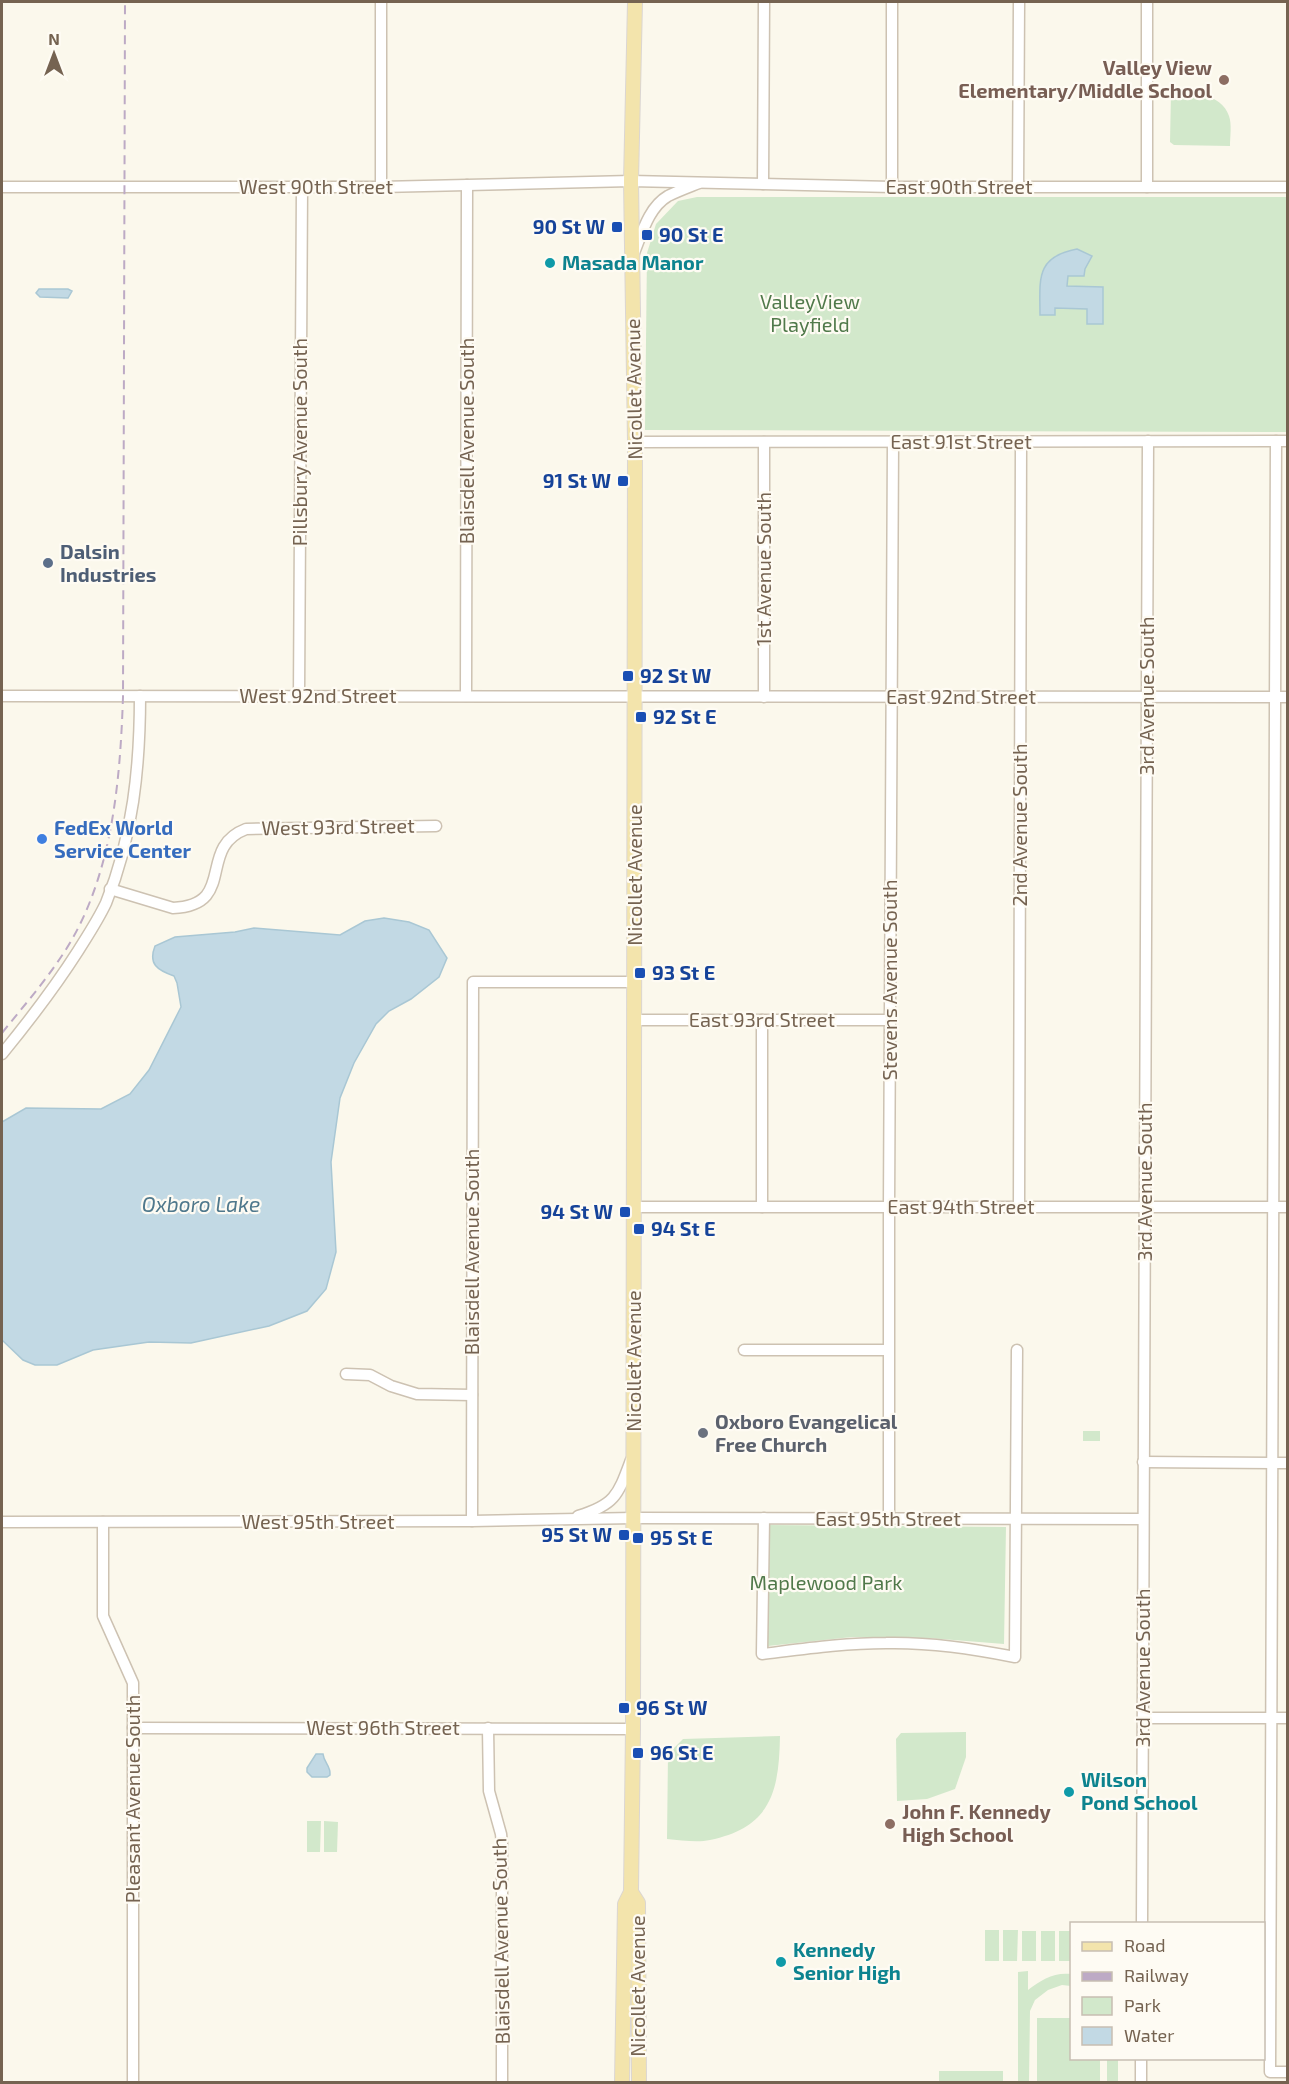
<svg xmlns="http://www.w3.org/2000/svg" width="1289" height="2084" font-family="'Exo 2',sans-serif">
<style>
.green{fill:#d2e8cb}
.water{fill:#c2d9e4;stroke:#a9c7d4;stroke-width:1.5}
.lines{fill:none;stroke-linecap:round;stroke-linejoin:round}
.minor-casing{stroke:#cdc2b2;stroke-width:13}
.major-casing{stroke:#dbd6d2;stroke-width:16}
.minor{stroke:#fff;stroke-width:10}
.major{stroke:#f3e4ac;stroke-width:14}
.rail{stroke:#bdaac5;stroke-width:2;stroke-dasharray:9 6;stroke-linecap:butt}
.education-dot{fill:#8d6e63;stroke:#fefbf3;stroke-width:2}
.transit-dot{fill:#1a4fb4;stroke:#fefbf3;stroke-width:2}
.culture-dot{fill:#0f9aa8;stroke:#fefbf3;stroke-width:2}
.service-dot{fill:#5c6f8a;stroke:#fefbf3;stroke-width:2}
.shop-dot{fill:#3f7fe0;stroke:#fefbf3;stroke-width:2}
.worship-dot{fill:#6b7280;stroke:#fefbf3;stroke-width:2}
.labels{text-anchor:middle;stroke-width:4.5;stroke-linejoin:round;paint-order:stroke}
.education-label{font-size:20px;font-weight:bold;fill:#785e54;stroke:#fefbf3;text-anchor:end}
.street-label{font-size:20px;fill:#756351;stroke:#fefbf3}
.transit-label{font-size:20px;font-weight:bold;fill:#164399;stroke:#fefbf3;text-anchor:start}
.culture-label{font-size:20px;font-weight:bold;fill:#0d838f;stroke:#fefbf3;text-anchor:start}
.park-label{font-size:20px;fill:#50794a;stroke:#fefbf3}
.service-label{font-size:20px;font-weight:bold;fill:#4e5e75;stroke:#fefbf3;text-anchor:start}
.shop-label{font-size:20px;font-weight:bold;fill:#366cbe;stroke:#fefbf3;text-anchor:start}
.worship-label{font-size:20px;font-weight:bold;fill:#5b616d;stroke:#fefbf3;text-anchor:start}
.water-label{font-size:21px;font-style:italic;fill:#4f788c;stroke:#fefbf3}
</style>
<rect width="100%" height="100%" fill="#fbf8ec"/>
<g class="green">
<path d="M 1171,92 C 1191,92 1221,93 1229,116 C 1232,124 1230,137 1230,146 L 1174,145 L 1170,142 Z"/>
<path d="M 697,197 L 1287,197 L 1287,432 L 645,430 L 647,253 L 656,224 L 678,201 Z"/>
<rect x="1083" y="1431" width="17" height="10"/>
<path d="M 768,1525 L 1006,1527 L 1004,1644 L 929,1638 L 852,1637 L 768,1646 Z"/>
<path d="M 966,1732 L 966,1757 L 955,1789 L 927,1799 L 897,1801 L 896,1739 L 901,1733 Z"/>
<path d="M 780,1736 C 779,1792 771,1827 710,1840 C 697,1843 681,1840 667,1839 L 668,1754 L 683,1739 Z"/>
<path d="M 307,1821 L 321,1821 L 320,1852 L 307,1852 Z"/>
<path d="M 324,1821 L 338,1822 L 337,1852 L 324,1852 Z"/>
<rect x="985" y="1930" width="14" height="31"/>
<path d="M 1003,1930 L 1018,1930 L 1017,1961 L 1003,1961 Z"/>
<rect x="1022" y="1931" width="14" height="30"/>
<rect x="1041" y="1931" width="14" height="30"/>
<rect x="1059" y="1931" width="12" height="30"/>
<path d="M 1028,1971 L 1028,1990 C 1041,1980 1054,1972 1071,1974 L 1071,1986 L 1062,1985 L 1048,1990 L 1035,2000 L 1030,2011 L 1029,2082 L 1018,2082 L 1018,1972 Z"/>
<path d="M 1037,2018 L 1071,2018 L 1072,2058 L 1100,2059 L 1100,2082 L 1037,2082 Z"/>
<rect x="1107" y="2059" width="11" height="23"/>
<rect x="939" y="2071" width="64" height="11"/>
</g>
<g class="water">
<path d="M 1077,249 L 1092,256 L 1085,269 L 1084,276 L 1068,276 L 1067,286 L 1103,287 L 1103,324 L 1087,324 L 1087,309 L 1055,308 L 1055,315 L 1040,315 C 1040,279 1035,257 1077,249 Z"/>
<path d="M 39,289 L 68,289 L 72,291 L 68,298 L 40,297 L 36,293 Z"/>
<path d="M 384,918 L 409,922 L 429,930 L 447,958 L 439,977 L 411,999 L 389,1011 L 376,1024 L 354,1063 L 340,1098 L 331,1162 L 336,1252 L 326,1289 L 307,1311 L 269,1326 L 191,1343 L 149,1342 L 93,1350 L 57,1365 L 35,1365 L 23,1360 L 2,1340 L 2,1122 L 26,1108 L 101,1109 L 130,1094 L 149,1070 L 181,1007 L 177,983 L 174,976 C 157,970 148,964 155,946 L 175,937 L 235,932 L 254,928 L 340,935 L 365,921 Z"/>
<path d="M 316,1754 L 323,1754 C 324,1763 331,1766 330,1775 L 327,1777 L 312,1777 L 307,1772 L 307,1768 Z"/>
</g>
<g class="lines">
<defs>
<g id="minor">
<path d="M 381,2 L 381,187"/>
<path d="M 892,2 L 892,187"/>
<path d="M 1147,2 L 1147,187"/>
<path d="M 763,184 L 764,2"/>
<path d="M 2,187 L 381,187 L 631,181 L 892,187 L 1288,187"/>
<path d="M 1018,187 L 1019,2"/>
<path d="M 634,253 C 642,233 649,207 668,196 C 678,191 689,187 699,183"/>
<path d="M 1276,441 L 1270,2072 L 1288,2072"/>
<path d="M 635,442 L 1288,441"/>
<path d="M 2,696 L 1288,697"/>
<path d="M 466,696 L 467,185"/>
<path d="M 299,697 L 302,187"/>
<path d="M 764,697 L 764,442"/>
<path d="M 110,889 L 173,908 C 238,905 196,848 246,829 L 436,826"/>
<path d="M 635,1020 L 889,1020"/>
<path d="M 762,1020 L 762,1207"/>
<path d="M 2,1054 C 29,1021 55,987 78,951 C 88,935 98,920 106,903 C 133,837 140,766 140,696"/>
<path d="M 635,1207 L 1288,1207"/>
<path d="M 1019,1207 L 1021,442"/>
<path d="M 744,1350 L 888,1350"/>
<path d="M 346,1374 L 370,1375 L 391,1386 L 417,1394 L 472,1395"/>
<path d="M 1143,1462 L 1288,1463"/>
<path d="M 578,1516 C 615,1505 618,1495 631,1460"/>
<path d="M 764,1518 L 762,1654 C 803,1649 844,1643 886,1643 C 930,1642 973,1649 1015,1657 L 1017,1350"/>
<path d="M 889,1519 L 889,1207 L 893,442"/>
<path d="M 472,1521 L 473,982 L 635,982"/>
<path d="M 2,1522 L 472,1521 L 634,1518 L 1143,1519"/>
<path d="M 103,1522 L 103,1616 L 133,1683 L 133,2082"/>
<path d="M 1143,1718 L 1288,1718"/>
<path d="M 133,1728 L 633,1729"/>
<path d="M 488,1728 L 489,1791 L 501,1834 L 502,1844 L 502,2082"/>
<path d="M 1142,1924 L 1148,441"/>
<path d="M 1141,2082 L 1141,2058"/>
</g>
<g id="major">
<path d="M 631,1892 L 638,1903 L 639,2082"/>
<path d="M 622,2082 L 625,1904 L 631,1892 L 633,1729 L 635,442 L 631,181 L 635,2"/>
</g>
</defs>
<use href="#minor" class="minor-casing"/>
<use href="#major" class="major-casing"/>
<use href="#minor" class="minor"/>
<use href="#major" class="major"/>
<path class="rail" d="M 2,1033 C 22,1008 43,984 61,957 C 112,882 120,784 123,697 L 125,2"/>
</g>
<g class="education-dot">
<circle cx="1224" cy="80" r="6"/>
<circle cx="890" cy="1824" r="6"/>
</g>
<g class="transit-dot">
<rect x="611" y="221" width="12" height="12" rx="3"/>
<rect x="641" y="229" width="12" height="12" rx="3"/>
<rect x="617" y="475" width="12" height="12" rx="3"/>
<rect x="622" y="670" width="12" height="12" rx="3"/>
<rect x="635" y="711" width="12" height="12" rx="3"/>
<rect x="634" y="967" width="12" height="12" rx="3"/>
<rect x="619" y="1206" width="12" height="12" rx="3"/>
<rect x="633" y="1223" width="12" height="12" rx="3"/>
<rect x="618" y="1529" width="12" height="12" rx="3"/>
<rect x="632" y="1532" width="12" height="12" rx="3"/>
<rect x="618" y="1702" width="12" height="12" rx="3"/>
<rect x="632" y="1747" width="12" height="12" rx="3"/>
</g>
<g class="culture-dot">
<circle cx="550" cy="263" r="6"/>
<circle cx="1069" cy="1792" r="6"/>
<circle cx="781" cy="1962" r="6"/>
</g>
<circle class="service-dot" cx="48" cy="563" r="6"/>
<circle class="shop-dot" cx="42" cy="839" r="6"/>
<circle class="worship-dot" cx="703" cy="1433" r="6"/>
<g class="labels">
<g class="education-label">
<text x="1212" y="75">Valley View<tspan x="1212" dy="23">Elementary/Middle School</tspan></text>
<text x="902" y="1819" text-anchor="start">John F. Kennedy<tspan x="902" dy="23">High School</tspan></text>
</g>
<g class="street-label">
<text x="316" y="194">West 90th Street</text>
<text x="959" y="194">East 90th Street</text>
<text transform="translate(634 389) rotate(-91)" y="7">Nicollet Avenue</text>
<text transform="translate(467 441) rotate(-90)" y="7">Blaisdell Avenue South</text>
<text transform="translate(300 442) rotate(-90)" y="7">Pillsbury Avenue South</text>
<text x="961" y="449">East 91st Street</text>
<text transform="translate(764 569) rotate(-90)" y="7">1st Avenue South</text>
<text x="318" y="703">West 92nd Street</text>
<text transform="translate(1147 696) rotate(-90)" y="7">3rd Avenue South</text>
<text x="961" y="704">East 92nd Street</text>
<text transform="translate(1020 825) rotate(-90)" y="7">2nd Avenue South</text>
<text transform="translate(338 827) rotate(-1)" y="7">West 93rd Street</text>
<text transform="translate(635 875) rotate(-90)" y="7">Nicollet Avenue</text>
<text transform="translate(890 980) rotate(-90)" y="7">Stevens Avenue South</text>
<text x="762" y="1027">East 93rd Street</text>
<text transform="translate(1145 1182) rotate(-90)" y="7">3rd Avenue South</text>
<text x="961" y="1214">East 94th Street</text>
<text transform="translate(472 1252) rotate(-90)" y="7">Blaisdell Avenue South</text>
<text transform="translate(634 1361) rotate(-90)" y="7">Nicollet Avenue</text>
<text x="888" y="1526">East 95th Street</text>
<text x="318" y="1529">West 95th Street</text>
<text transform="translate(1143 1668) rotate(-90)" y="7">3rd Avenue South</text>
<text x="383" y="1735">West 96th Street</text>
<text transform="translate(133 1799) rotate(-90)" y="7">Pleasant Avenue South</text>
<text transform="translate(501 1941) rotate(-91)" y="7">Blaisdell Avenue South</text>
<text transform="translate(638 1986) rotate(-90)" y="7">Nicollet Avenue</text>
</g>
<g class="transit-label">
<text x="605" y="234" text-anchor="end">90 St W</text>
<text x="659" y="242">90 St E</text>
<text x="611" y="488" text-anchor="end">91 St W</text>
<text x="640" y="683">92 St W</text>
<text x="653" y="724">92 St E</text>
<text x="652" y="980">93 St E</text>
<text x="613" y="1219" text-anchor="end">94 St W</text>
<text x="651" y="1236">94 St E</text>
<text x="612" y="1542" text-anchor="end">95 St W</text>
<text x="650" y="1545">95 St E</text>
<text x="636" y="1715">96 St W</text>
<text x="650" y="1760">96 St E</text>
</g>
<g class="culture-label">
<text x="562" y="270">Masada Manor</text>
<text x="1081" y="1787">Wilson<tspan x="1081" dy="23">Pond School</tspan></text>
<text x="793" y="1957">Kennedy<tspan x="793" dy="23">Senior High</tspan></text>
</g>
<g class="park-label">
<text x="810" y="309">ValleyView<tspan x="810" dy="23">Playfield</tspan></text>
<text x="826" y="1590">Maplewood Park</text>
</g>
<g class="service-label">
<text x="60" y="559">Dalsin<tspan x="60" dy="23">Industries</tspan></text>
</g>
<g class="shop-label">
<text x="54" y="835">FedEx World<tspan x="54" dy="23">Service Center</tspan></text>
</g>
<g class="worship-label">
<text x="715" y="1429">Oxboro Evangelical<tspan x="715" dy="23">Free Church</tspan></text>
</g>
<g class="water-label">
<text x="201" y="1212">Oxboro Lake</text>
</g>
</g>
<rect width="1289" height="2084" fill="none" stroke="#756351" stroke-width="6"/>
<rect x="1070" y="1922" width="195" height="138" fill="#fefbf3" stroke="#c7beb2" stroke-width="1.5"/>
<rect x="1082" y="1942" width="30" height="9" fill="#f3e4ac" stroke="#c7beb2" stroke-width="1.5"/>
<text x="1124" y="1952" font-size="18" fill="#756351">Road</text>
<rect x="1082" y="1972" width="30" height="9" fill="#bdaac5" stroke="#c7beb2" stroke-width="1.5"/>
<text x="1124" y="1982" font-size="18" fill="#756351">Railway</text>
<rect x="1082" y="1997" width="30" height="18" fill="#d2e8cb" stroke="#c7beb2" stroke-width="1.5"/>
<text x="1124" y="2012" font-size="18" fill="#756351">Park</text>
<rect x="1082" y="2027" width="30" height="18" fill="#c2d9e4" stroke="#c7beb2" stroke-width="1.5"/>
<text x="1124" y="2042" font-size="18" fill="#756351">Water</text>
<g transform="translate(54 54)" stroke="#fefbf3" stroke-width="4.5" paint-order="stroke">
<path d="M0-4.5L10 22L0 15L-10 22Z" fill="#756351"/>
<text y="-9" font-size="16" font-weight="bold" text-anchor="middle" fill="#756351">N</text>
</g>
</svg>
